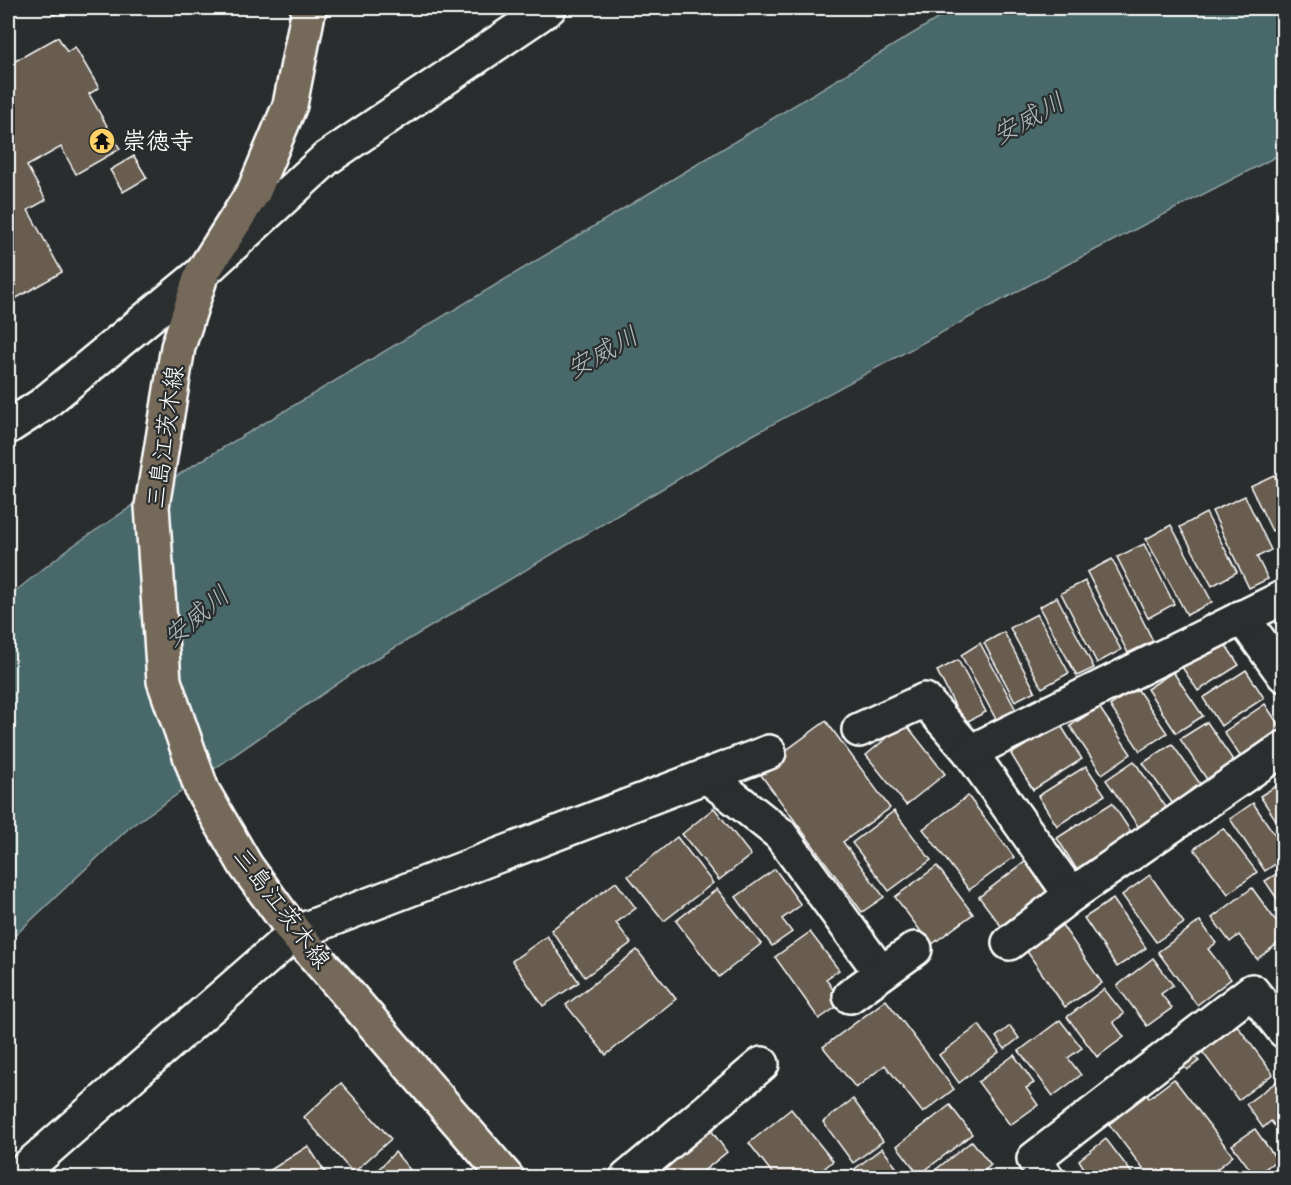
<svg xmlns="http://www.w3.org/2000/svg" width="1291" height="1185" font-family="Dekko,'Klee One',sans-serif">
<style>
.water{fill:#4a686b;stroke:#92a4a6;stroke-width:1.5}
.building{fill:#685d50;stroke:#fff;stroke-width:1.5}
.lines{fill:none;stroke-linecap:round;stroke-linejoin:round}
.minor-casing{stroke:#fff;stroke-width:38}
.major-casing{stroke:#fff;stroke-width:38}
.minor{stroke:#2a2d2e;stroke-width:33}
.major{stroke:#746a5a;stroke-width:33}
.labels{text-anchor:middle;stroke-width:4.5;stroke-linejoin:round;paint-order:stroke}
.poi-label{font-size:24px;font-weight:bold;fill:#fff;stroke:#2a2d2e;text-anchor:start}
.street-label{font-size:24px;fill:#fff;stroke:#2a2d2e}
.water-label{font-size:26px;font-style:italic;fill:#aebbbc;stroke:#2a2d2e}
</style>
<rect width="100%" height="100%" fill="#2a2d2e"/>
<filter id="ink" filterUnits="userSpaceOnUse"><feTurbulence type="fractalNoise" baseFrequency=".0167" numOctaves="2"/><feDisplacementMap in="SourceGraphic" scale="12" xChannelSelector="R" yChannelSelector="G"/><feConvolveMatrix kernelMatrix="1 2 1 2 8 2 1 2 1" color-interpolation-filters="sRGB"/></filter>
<g filter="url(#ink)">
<path class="water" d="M 955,8 L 1283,8 L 1283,153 L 1068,264 L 749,437 L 359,669 L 130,827 L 8,942 L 8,597 L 68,549 L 189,468 L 658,188 Z"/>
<g class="building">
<path d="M 49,8 L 65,8 L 54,15 Z"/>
<path d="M 58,37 L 67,52 L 75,47 L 99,88 L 89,94 L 120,149 L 76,174 L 61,147 L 27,166 L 46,200 L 28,210 L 62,272 L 8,303 L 8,65 Z"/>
<path d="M 134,156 L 147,178 L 123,192 L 110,170 Z"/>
<path d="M 1274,475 L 1284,495 L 1284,541 L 1277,528 L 1272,531 L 1250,486 Z"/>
<path d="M 1245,496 L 1271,550 L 1257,557 L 1268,579 L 1249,588 L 1212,511 Z"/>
<path d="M 1206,513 L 1237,572 L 1212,586 L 1180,527 Z"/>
<path d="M 1171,525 L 1212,602 L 1187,615 L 1146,539 Z"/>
<path d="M 1144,544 L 1174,604 L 1148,618 L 1117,557 Z"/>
<path d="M 1112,559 L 1153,641 L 1128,653 L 1087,572 Z"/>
<path d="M 1085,581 L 1121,650 L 1097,663 L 1061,593 Z"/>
<path d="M 1057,597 L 1094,668 L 1077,676 L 1039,607 Z"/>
<path d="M 1037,614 L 1069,673 L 1042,688 L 1010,628 Z"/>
<path d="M 1004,632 L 1035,691 L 1015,701 L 984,643 Z"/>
<path d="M 1223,641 L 1239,665 L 1198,691 L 1182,667 Z"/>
<path d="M 980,643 L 1016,710 L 997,721 L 961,655 Z"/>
<path d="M 958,660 L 986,712 L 964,723 L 937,671 Z"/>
<path d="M 1246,670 L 1264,698 L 1221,726 L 1203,698 Z"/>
<path d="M 1173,672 L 1203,716 L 1176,733 L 1147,689 Z"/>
<path d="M 1136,687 L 1167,733 L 1140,751 L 1110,706 Z"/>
<path d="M 1265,704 L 1284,733 L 1244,762 L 1224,732 Z"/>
<path d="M 1099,707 L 1131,754 L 1102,774 L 1070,726 Z"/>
<path d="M 826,721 L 890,808 L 843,842 L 884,897 L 862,912 L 758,771 Z"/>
<path d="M 1207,722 L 1235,763 L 1208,781 L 1180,739 Z"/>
<path d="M 905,723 L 945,774 L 906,805 L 866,755 Z"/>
<path d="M 1060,724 L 1082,759 L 1033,790 L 1011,754 Z"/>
<path d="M 1172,744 L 1201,785 L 1173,804 L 1143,763 Z"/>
<path d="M 1134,761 L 1168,810 L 1140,829 L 1106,780 Z"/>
<path d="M 1086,766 L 1105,795 L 1057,826 L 1038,796 Z"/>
<path d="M 1284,781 L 1284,815 L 1276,820 L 1260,796 Z"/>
<path d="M 968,796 L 1014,857 L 969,890 L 923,829 Z"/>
<path d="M 1112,803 L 1133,835 L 1077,870 L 1057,838 Z"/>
<path d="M 1253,803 L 1284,848 L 1284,858 L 1265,871 L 1230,819 Z"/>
<path d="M 714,808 L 751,855 L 719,880 L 682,834 Z"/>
<path d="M 894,811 L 931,860 L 889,891 L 852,843 Z"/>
<path d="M 1223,828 L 1257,872 L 1228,894 L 1194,849 Z"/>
<path d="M 677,837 L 713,883 L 664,921 L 628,876 Z"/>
<path d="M 1026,861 L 1048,891 L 1001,926 L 979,897 Z"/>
<path d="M 937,866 L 973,914 L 931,945 L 895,897 Z"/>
<path d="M 775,869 L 801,905 L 782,919 L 792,932 L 772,946 L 736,897 Z"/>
<path d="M 1284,869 L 1284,909 L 1265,881 Z"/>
<path d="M 1150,875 L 1184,923 L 1156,942 L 1122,895 Z"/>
<path d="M 616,882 L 636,908 L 616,923 L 631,943 L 585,977 L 551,930 Z"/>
<path d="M 1252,888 L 1284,932 L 1284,939 L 1257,959 L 1239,935 L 1230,942 L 1212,918 Z"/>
<path d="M 717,889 L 761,944 L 719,977 L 676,921 Z"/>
<path d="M 1113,899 L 1146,948 L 1117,967 L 1084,918 Z"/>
<path d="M 1200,921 L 1216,943 L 1208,949 L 1231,979 L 1197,1005 L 1158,952 Z"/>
<path d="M 1062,925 L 1102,983 L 1065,1007 L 1026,950 Z"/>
<path d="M 810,932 L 839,970 L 826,979 L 842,1003 L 819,1019 L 775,957 Z"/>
<path d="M 547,936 L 579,982 L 543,1006 L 512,961 Z"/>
<path d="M 637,950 L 676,999 L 606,1055 L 566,1005 Z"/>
<path d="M 1153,958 L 1173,985 L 1161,994 L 1172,1008 L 1147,1026 L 1117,986 Z"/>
<path d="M 1104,989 L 1124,1014 L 1113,1022 L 1124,1037 L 1097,1057 L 1067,1017 Z"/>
<path d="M 886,1000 L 954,1089 L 923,1113 L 885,1065 L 856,1088 L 823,1047 Z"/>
<path d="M 1060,1020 L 1082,1048 L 1068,1058 L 1081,1075 L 1053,1096 L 1019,1051 Z"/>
<path d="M 1236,1024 L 1273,1074 L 1238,1100 L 1201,1050 Z"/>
<path d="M 979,1025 L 999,1052 L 959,1083 L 939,1055 Z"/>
<path d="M 1010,1026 L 1019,1038 L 1005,1049 L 996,1037 Z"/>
<path d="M 1192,1052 L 1199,1061 L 1187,1070 L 1180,1062 Z"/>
<path d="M 1014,1055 L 1034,1083 L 1026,1088 L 1038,1105 L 1010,1125 L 978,1082 Z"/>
<path d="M 1283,1077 L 1284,1134 L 1282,1136 L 1271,1121 L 1263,1128 L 1246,1104 Z"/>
<path d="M 1174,1079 L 1233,1156 L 1206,1178 L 1150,1178 L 1105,1119 L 1143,1090 L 1149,1098 Z"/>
<path d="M 341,1083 L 391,1139 L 353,1173 L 304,1117 Z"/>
<path d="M 853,1099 L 883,1141 L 853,1163 L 823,1122 Z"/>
<path d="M 950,1105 L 972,1134 L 919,1175 L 897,1146 Z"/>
<path d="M 791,1109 L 833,1161 L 813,1178 L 776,1178 L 749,1143 Z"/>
<path d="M 708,1126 L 727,1152 L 695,1178 L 642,1178 Z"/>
<path d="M 1255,1129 L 1277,1160 L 1255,1176 L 1232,1145 Z"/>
<path d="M 1106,1139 L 1135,1177 L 1074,1178 L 1085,1170 L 1079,1160 Z"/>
<path d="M 972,1141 L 991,1165 L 978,1176 L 979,1178 L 925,1178 Z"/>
<path d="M 308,1146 L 329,1178 L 258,1178 Z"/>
<path d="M 882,1148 L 904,1178 L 843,1178 Z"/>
<path d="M 395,1152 L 417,1178 L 370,1178 Z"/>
</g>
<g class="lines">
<defs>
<g id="minor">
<path d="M 8,427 L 42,405 L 202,273 L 327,158 L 549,8"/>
<path d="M 1242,617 L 1284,675"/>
<path d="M 859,730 L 925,700 L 970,752 L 1071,895 L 1284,748"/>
<path d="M 970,752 L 1284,597"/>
<path d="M 707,776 L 780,834 L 881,973"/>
<path d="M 1009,943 L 1071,895"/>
<path d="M 850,996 L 915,949"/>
<path d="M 15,1178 L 295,933 L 769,752"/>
<path d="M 627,1178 L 762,1064"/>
<path d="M 1047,1178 L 1034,1159 L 1252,991 L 1284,1031"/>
</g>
<path id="major" d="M 309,8 L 290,105 L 254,191 L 202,273 L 178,347 L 152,506 L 164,681 L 202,790 L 246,866 L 295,933 L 507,1178"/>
</defs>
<use href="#minor" class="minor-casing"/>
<use href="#major" class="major-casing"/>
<use href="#minor" class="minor"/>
<use href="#major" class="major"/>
</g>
</g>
<defs>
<symbol id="temple-disc" viewBox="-11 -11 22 22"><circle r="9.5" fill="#ffd166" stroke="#2a2d2e"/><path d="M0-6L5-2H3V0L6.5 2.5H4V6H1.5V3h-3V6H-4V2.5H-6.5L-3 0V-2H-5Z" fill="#111"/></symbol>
</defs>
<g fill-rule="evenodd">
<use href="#temple-disc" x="87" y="126" width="30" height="30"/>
</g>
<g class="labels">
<g class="poi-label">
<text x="122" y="149">崇徳寺</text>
</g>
<g class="street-label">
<text transform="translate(165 437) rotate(-82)" y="8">三島江茨木線</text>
<text transform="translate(282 908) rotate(53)" y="8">三島江茨木線</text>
</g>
<g class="water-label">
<text transform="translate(1028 118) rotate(-29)" y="9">安威川</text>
<text transform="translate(602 352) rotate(-29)" y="9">安威川</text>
<text transform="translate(196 616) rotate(-40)" y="9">安威川</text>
</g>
</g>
<rect width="1291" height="1185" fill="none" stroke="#2a2d2e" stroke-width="30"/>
<rect x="15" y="15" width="1261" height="1155" fill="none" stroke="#fff" stroke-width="2" filter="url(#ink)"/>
</svg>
